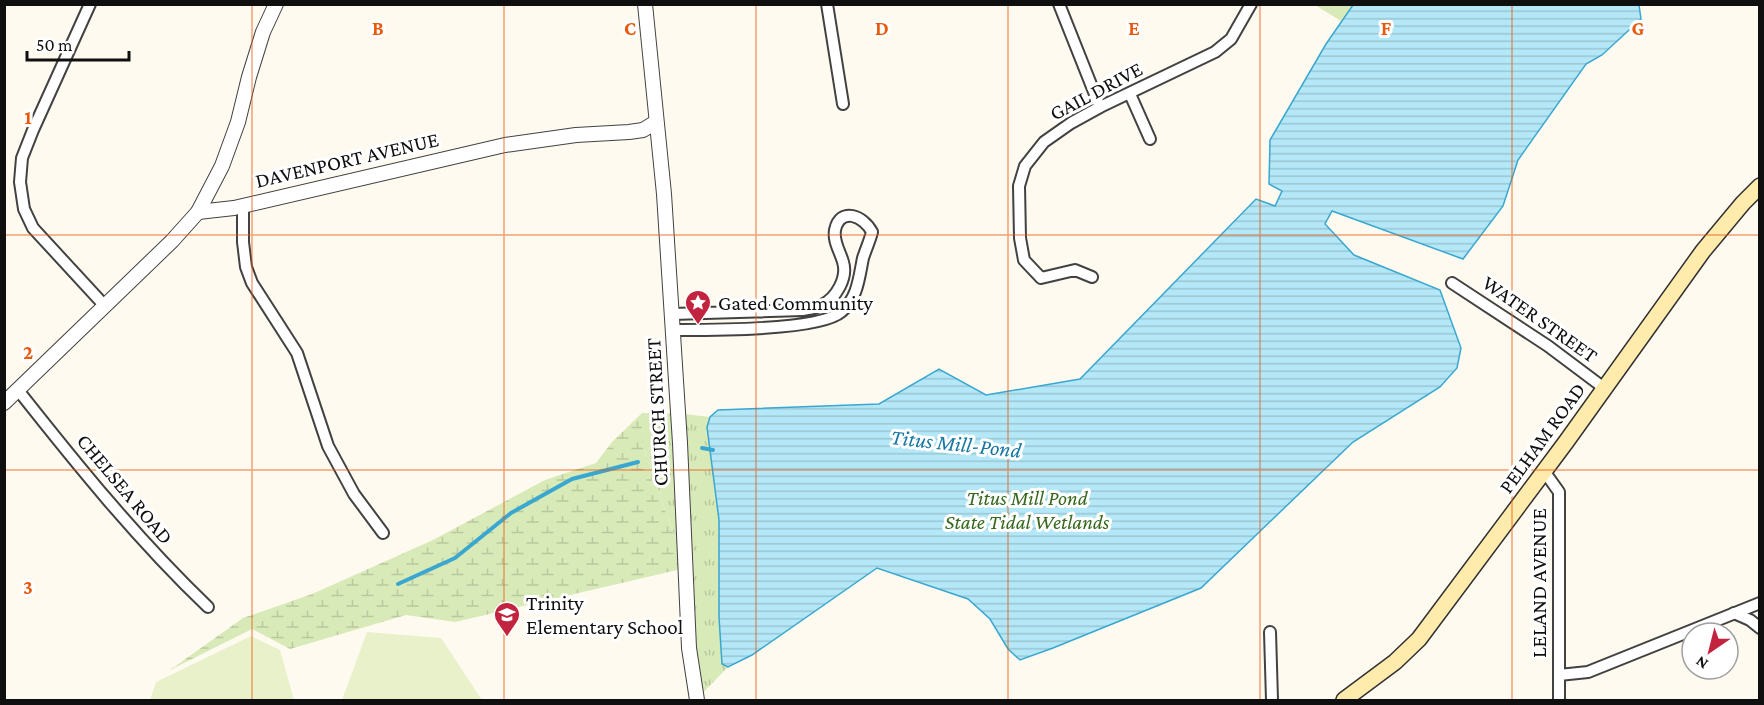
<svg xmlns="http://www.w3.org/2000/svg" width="1764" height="705" font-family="'Crimson Pro',serif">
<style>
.grass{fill:url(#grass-tufts)}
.wetland{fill:url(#wetland-marsh)}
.park{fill:#d9eab9}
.pitch{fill:#e9f1cb}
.water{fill:url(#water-rules);stroke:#39a7d0;stroke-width:1.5}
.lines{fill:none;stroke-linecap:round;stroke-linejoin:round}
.stream{stroke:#39a7d0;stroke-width:4}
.minor-casing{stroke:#424242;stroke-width:14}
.tertiary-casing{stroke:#424242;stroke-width:16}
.secondary-casing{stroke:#313131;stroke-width:18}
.minor{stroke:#fff;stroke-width:10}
.tertiary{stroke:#fff;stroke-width:14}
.secondary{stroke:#ffebab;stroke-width:15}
.grid{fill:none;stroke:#e8590c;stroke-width:1.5;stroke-opacity:0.55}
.labels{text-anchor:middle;stroke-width:6;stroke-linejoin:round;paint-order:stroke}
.street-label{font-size:21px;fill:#0f0f0f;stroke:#fff}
.poi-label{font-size:21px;fill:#0f0f0f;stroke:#fff;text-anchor:start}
.park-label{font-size:21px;font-style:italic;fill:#36681d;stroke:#fff}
.water-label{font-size:22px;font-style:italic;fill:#1577a3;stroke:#fff}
.grid-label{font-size:20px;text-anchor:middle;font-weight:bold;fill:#e8590c;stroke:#fff;stroke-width:6;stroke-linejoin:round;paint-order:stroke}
</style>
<defs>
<pattern id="grass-tufts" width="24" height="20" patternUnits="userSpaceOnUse" patternTransform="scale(1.5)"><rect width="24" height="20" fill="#d9eab9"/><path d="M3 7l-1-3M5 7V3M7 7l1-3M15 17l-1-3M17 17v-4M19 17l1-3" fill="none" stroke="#b9c89e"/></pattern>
<pattern id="wetland-marsh" width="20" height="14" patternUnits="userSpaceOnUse" patternTransform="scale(1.5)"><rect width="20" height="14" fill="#d9eab9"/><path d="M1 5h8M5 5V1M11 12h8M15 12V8" fill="none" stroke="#b9c89e"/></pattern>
<pattern id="water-rules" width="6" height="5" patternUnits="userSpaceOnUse" patternTransform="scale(1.5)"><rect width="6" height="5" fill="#b4e7f7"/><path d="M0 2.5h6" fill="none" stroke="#9ac5d3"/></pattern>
</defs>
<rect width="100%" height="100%" fill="#fffaf0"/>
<path class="grass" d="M 642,413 L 684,414 L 710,417 L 707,427 L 719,520 L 722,664 L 728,667 L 697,699 L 686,568 L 642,445 Z"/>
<path class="wetland" d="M 642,413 L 642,445 L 686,568 L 455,622 L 406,615 L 290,649 L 252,629 L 170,670 L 243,618 L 312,594 L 433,540 L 545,480 L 596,463 L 612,442 Z"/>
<path class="park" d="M 1315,5 L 1353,5 L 1341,21 Z"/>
<g class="pitch">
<path d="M 367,632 L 441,638 L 482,700 L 342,700 Z"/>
<path d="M 251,636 L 280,650 L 294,700 L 150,700 L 156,682 Z"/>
</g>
<path class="water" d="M 1353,5 L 1639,5 L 1641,19 L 1602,55 L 1586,64 L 1518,160 L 1503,206 L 1463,259 L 1332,211 L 1325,224 L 1354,255 L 1440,290 L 1461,348 L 1457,368 L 1440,387 L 1353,442 L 1201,588 L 1053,648 L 1020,660 L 1008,649 L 990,619 L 968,599 L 877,568 L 752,655 L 728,667 L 722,664 L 719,617 L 719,520 L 707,427 L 710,417 L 718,410 L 879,404 L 939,369 L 986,395 L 1080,379 L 1256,199 L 1275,206 L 1282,191 L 1269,184 L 1270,140 L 1326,44 Z"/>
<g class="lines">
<g class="stream">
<path d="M 702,448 L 713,450"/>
<path d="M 398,584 L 455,558 L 511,513 L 572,479 L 638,462"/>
</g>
<defs>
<g id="minor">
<path d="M 90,4 L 33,130 L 22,158 L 20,182 L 24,209 L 33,228 L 104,305"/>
<path d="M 827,4 L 843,104"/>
<path d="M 1059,4 L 1100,107"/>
<path d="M 1130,94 L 1150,139"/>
<path d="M 243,206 L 243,242 L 246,267 L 252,283 L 297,353 L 328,446 L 354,494 L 383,533"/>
<path d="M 1092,277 L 1075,270 L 1041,278 L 1024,260 L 1020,238 L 1019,186 L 1025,166 L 1044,142 L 1071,123 L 1100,107 L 1215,52 L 1231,39 L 1251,4"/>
<path d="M 1452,283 L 1548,346 L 1604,388"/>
<path d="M 672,314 L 803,310 C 809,309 817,308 822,305 C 836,298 848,278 843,262 C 840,251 833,242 835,230 C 840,206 864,216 872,232 C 870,240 866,249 863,258 C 859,277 858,298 841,312 C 819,331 705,330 673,330"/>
<path d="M 18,390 C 78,466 138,540 208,607"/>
<path d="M 1544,471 L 1559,492 L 1559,700"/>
<path d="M 1734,613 L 1750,620 L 1760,628"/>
<path d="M 1270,632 L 1272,700"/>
<path d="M 1559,675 L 1588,672 L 1760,603"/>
</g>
<g id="tertiary">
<path d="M 645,4 L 664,194 L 680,443 L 689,648 L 697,700"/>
<path d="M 198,212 L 234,208 L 505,145 L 576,135 L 629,132 L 643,130 L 656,122"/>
<path d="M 4,403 L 172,241 L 198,212 L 222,166 L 238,122 L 249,77 L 263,32 L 276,4"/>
</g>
<path id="secondary" d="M 1344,700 L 1395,662 L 1419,639 L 1566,442 L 1703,251 L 1743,203 L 1760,186"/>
</defs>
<use href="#minor" class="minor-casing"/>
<use href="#tertiary" class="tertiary-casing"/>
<use href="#secondary" class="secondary-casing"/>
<use href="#minor" class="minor"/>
<use href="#tertiary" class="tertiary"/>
<use href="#secondary" class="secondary"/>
</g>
<path class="grid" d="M 252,4 L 252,700M 504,4 L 504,700M 756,4 L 756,700M 1008,4 L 1008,700M 1260,4 L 1260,700M 1512,4 L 1512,700M 4,235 L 1760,235M 4,470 L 1760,470"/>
<defs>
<symbol id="sight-pin" viewBox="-11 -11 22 30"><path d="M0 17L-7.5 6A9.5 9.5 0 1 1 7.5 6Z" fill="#c2233f" stroke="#fff"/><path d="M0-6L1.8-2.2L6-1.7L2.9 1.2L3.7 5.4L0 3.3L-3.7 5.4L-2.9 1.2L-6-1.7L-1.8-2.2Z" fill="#fff"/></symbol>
<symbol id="school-pin" viewBox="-11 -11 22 30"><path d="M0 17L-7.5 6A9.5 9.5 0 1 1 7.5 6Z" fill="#c2233f" stroke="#fff"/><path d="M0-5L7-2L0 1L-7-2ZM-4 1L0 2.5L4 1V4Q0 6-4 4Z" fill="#fff"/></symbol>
</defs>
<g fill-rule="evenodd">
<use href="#sight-pin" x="683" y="288" width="30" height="40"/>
<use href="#school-pin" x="492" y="600" width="30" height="40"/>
</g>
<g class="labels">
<g class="street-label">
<text transform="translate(1096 91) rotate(-28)" y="7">GAIL DRIVE</text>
<text transform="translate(347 160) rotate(-13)" y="7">DAVENPORT AVENUE</text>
<text transform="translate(1540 319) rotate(35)" y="7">WATER STREET</text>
<text transform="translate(657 412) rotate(-93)" y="7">CHURCH STREET</text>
<text transform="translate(1542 438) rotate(-54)" y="7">PELHAM ROAD</text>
<text transform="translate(125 489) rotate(50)" y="7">CHELSEA ROAD</text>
<text transform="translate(1539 583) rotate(-90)" y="7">LELAND AVENUE</text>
</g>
<g class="poi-label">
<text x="718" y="310">Gated Community</text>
<text x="526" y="610">Trinity<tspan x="526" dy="24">Elementary School</tspan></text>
</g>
<g class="park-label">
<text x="1027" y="505">Titus Mill Pond<tspan x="1027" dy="24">State Tidal Wetlands</tspan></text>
</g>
<g class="water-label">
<text transform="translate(956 443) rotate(6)" y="8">Titus Mill-Pond</text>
</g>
</g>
<g class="grid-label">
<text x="378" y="35">B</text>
<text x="630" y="35">C</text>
<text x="882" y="35">D</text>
<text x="1134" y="35">E</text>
<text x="1386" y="35">F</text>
<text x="1638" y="35">G</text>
<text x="28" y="124">1</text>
<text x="28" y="359">2</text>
<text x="28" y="594">3</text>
</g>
<rect width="1764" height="705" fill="none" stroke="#0f0f0f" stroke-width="12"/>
<g transform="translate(1710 651) rotate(215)"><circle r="28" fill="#ffffff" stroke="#9f9f9f" stroke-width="1.5"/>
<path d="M0-4.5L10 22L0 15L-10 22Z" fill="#c2233f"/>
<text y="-9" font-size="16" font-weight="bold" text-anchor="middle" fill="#0f0f0f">N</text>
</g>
<path d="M27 51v9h102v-9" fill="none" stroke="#0f0f0f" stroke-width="3"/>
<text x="36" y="51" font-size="18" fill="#0f0f0f" stroke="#ffffff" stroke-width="4.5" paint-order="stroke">50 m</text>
</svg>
